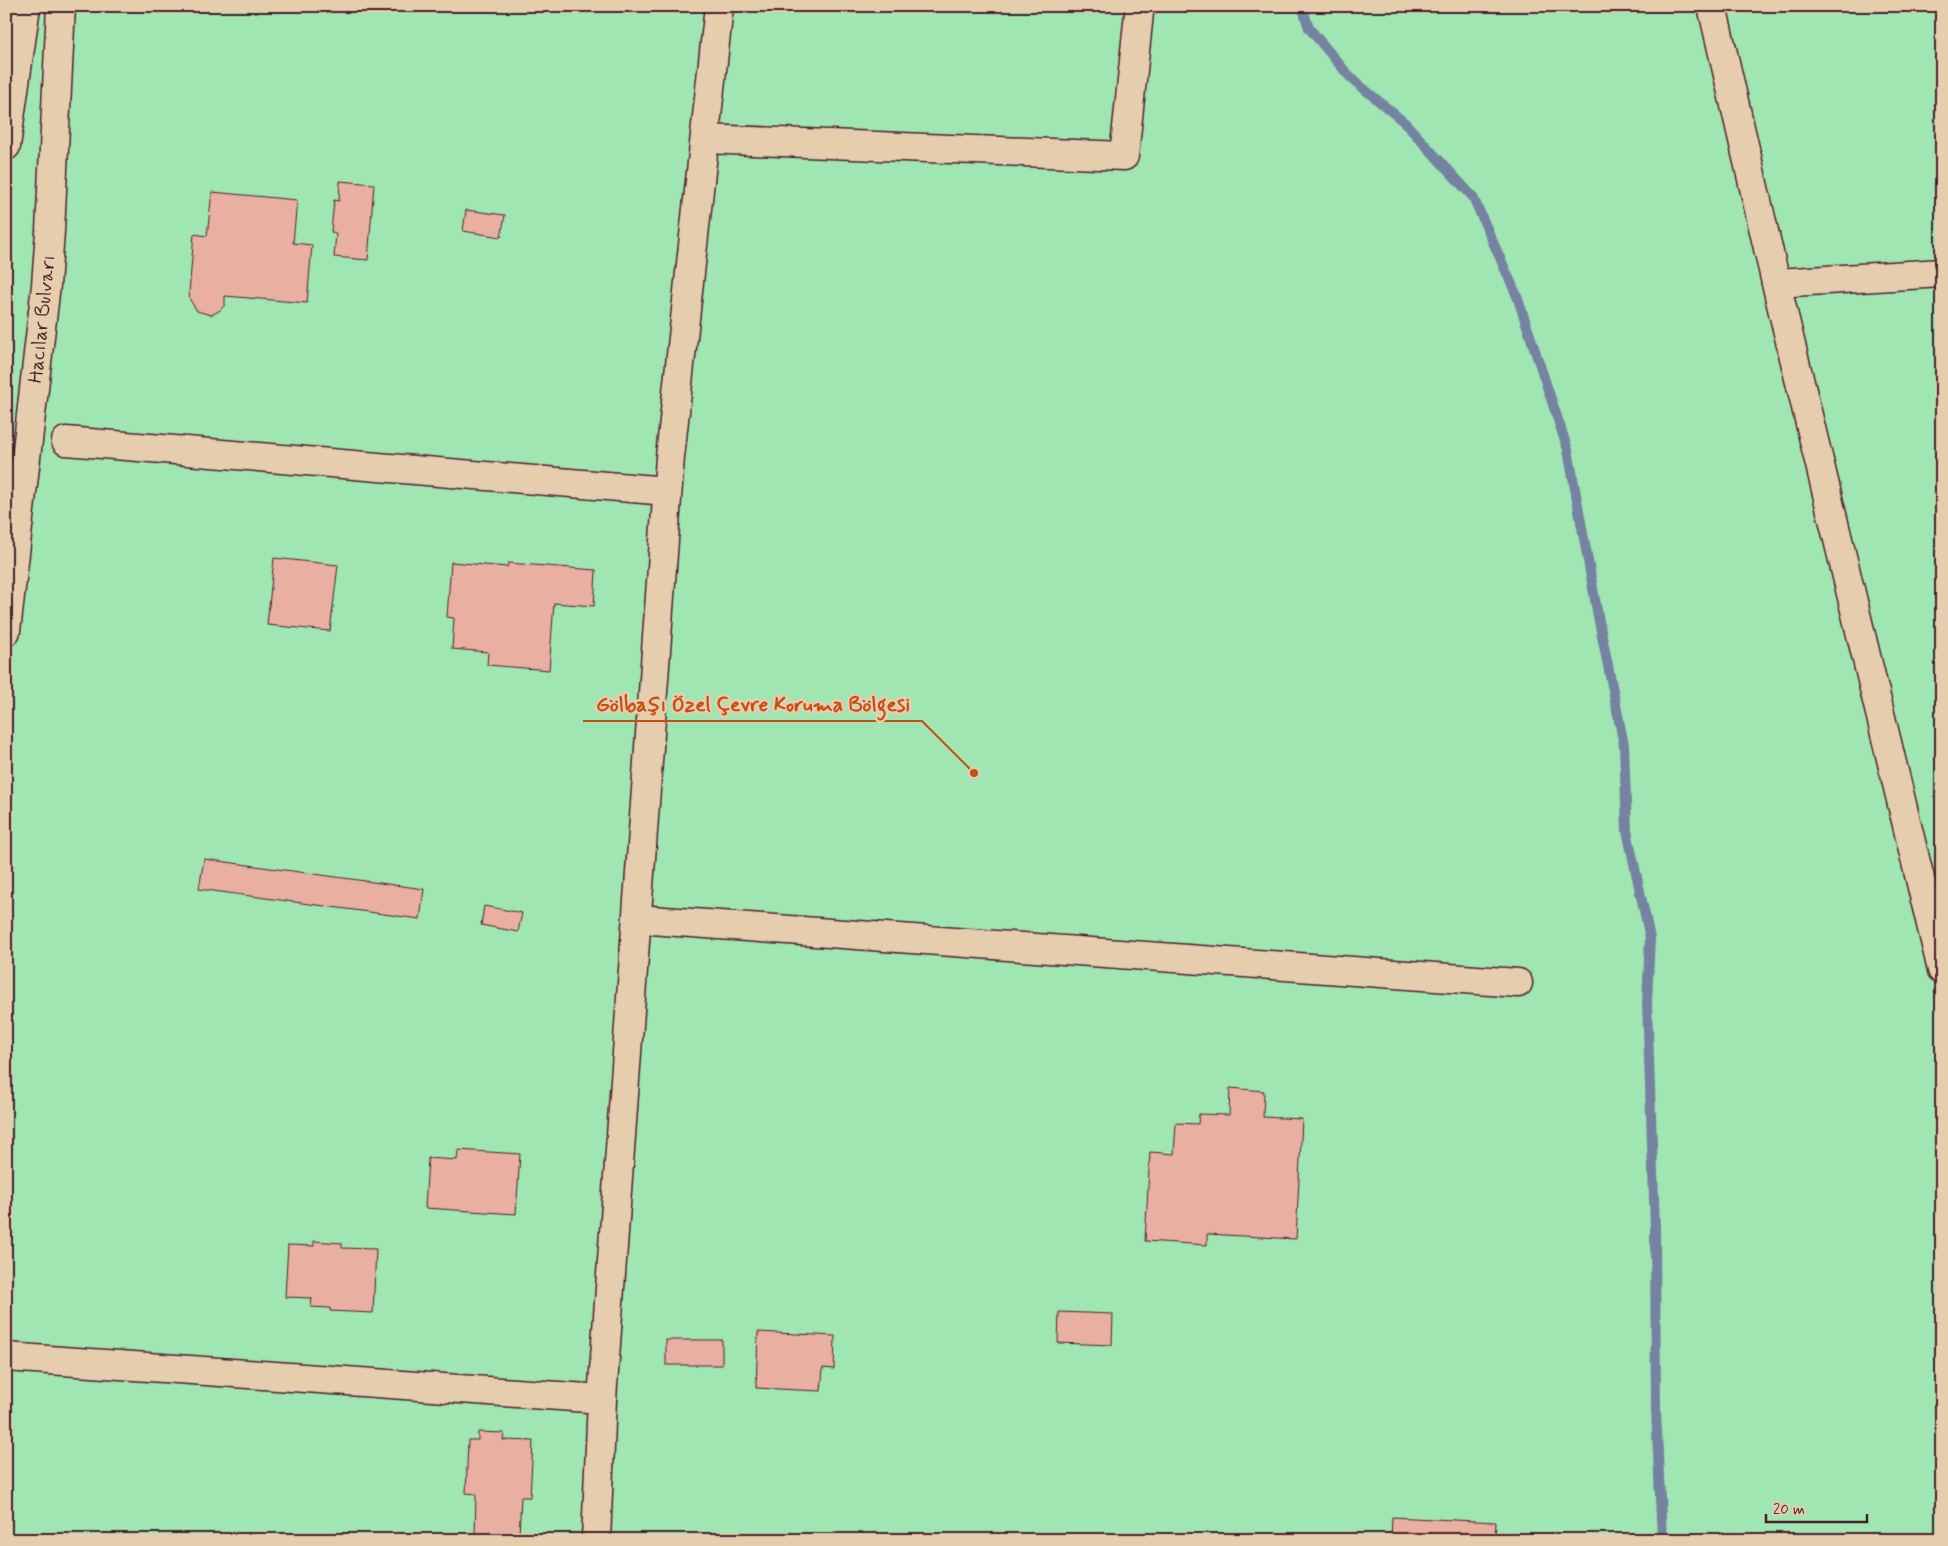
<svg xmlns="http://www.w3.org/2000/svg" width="1948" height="1546" font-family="Mynerve,sans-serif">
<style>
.green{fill:#9fe6b3;stroke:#74826f}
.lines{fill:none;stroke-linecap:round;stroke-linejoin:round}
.stream{stroke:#7682a1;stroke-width:10}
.building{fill:#e9b0a2;stroke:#4a1f2b}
.minor-casing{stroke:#4a1f2b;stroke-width:31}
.major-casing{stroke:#4a1f2b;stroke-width:31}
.minor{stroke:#e6cdae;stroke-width:28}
.major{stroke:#e6cdae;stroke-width:28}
.labels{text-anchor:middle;stroke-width:5;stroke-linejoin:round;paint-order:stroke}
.street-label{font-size:20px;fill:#4a1f2b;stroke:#e6cdae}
.leader{fill:none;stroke:#c84d12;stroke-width:2}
.callout-dot{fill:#c84d12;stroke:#e6cdae;stroke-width:2}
.callout-label{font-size:21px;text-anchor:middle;font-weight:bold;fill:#c84d12;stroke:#e6cdae;stroke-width:5;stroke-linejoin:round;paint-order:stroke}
</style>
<rect width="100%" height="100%" fill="#e6cdae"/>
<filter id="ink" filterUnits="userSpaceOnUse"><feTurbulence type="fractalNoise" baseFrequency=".02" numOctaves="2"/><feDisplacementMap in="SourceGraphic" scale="10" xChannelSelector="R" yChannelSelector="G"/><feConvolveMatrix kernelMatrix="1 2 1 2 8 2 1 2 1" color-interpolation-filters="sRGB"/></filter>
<g filter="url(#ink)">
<rect class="green" x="6" y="6" width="1936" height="1534"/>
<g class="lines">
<path class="stream" d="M 1302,6 L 1309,28 L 1350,77 L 1405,123 L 1473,197 L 1517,296 L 1568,450 L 1598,616 L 1624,745 L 1627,831 L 1650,938 L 1647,1003 L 1655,1227 L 1656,1411 L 1662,1540"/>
</g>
<g class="building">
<path d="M 340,181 L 374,184 L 368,260 L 334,257 L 336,233 L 331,232 L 334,200 L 339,201 Z"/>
<path d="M 212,192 L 297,200 L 293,243 L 312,245 L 307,303 L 225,296 L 225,305 L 219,311 L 211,315 L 197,311 L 190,300 L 189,293 L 194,234 L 207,236 Z"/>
<path d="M 466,210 L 505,215 L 501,237 L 463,231 Z"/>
<path d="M 274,558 L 338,565 L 330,631 L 267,625 Z"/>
<path d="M 451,562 L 507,567 L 508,563 L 596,570 L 594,606 L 554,603 L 549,670 L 487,665 L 488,652 L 452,649 L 454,618 L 447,617 Z"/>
<path d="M 204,859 L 424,889 L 420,919 L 199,889 Z"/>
<path d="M 484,906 L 522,913 L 518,932 L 481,925 Z"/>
<path d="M 1230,1088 L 1264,1091 L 1263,1117 L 1302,1119 L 1296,1239 L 1207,1234 L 1207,1245 L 1145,1241 L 1150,1152 L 1174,1154 L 1176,1123 L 1198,1124 L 1199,1114 L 1229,1115 Z"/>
<path d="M 458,1150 L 520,1154 L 516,1214 L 425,1208 L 428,1158 L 457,1160 Z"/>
<path d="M 314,1241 L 342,1243 L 342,1248 L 376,1249 L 373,1313 L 330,1311 L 330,1308 L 311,1307 L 312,1298 L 285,1297 L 288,1245 L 314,1246 Z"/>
<path d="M 1059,1312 L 1113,1314 L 1112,1345 L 1058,1343 Z"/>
<path d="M 758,1332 L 835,1336 L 834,1369 L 823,1368 L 821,1391 L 756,1388 Z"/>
<rect x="666" y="1340" width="56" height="25"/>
<path d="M 478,1432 L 504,1433 L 503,1440 L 533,1441 L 530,1497 L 521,1497 L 519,1536 L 475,1534 L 476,1494 L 466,1493 L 468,1440 L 478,1440 Z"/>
<path d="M 1392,1517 L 1496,1522 L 1495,1540 L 1391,1540 Z"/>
</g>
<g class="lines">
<defs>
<g id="minor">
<path d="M 1712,6 L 1776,283 L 1942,970"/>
<path d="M 705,139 L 1124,156 L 1139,13"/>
<path d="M 1776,283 L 1942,273"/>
<path d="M 66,441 L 667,491"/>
<path d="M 637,919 L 1518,983"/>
<path d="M 6,1357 L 602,1399 L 596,1540"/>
<path d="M 602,1399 L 670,457 L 719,6"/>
</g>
<g id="major">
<path d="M 6,146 L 26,6"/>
<path d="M 6,631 L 46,285 L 50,231 L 61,6"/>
</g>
</defs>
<use href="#minor" class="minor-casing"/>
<use href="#major" class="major-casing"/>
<use href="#minor" class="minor"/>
<use href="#major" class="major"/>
</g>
</g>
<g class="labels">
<g class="street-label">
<text transform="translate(41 319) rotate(-84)" y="7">Hacılar Bulvarı</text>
</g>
</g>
<path class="leader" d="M974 773L922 721H583"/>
<circle class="callout-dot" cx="974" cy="773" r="5"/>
<g class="callout-label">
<text x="753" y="711">Gölbaşı Özel Çevre Koruma Bölgesi</text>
</g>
<rect width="1948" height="1546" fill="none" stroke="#e6cdae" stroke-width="25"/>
<rect x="12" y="12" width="1923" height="1521" fill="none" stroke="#4a1f2b" stroke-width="2" filter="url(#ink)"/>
<path d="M1766 1514v8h101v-8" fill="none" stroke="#4a1f2b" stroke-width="2.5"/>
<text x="1773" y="1514" font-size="15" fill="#4a1f2b" stroke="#e6cdae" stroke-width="4" paint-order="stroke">20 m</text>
</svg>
